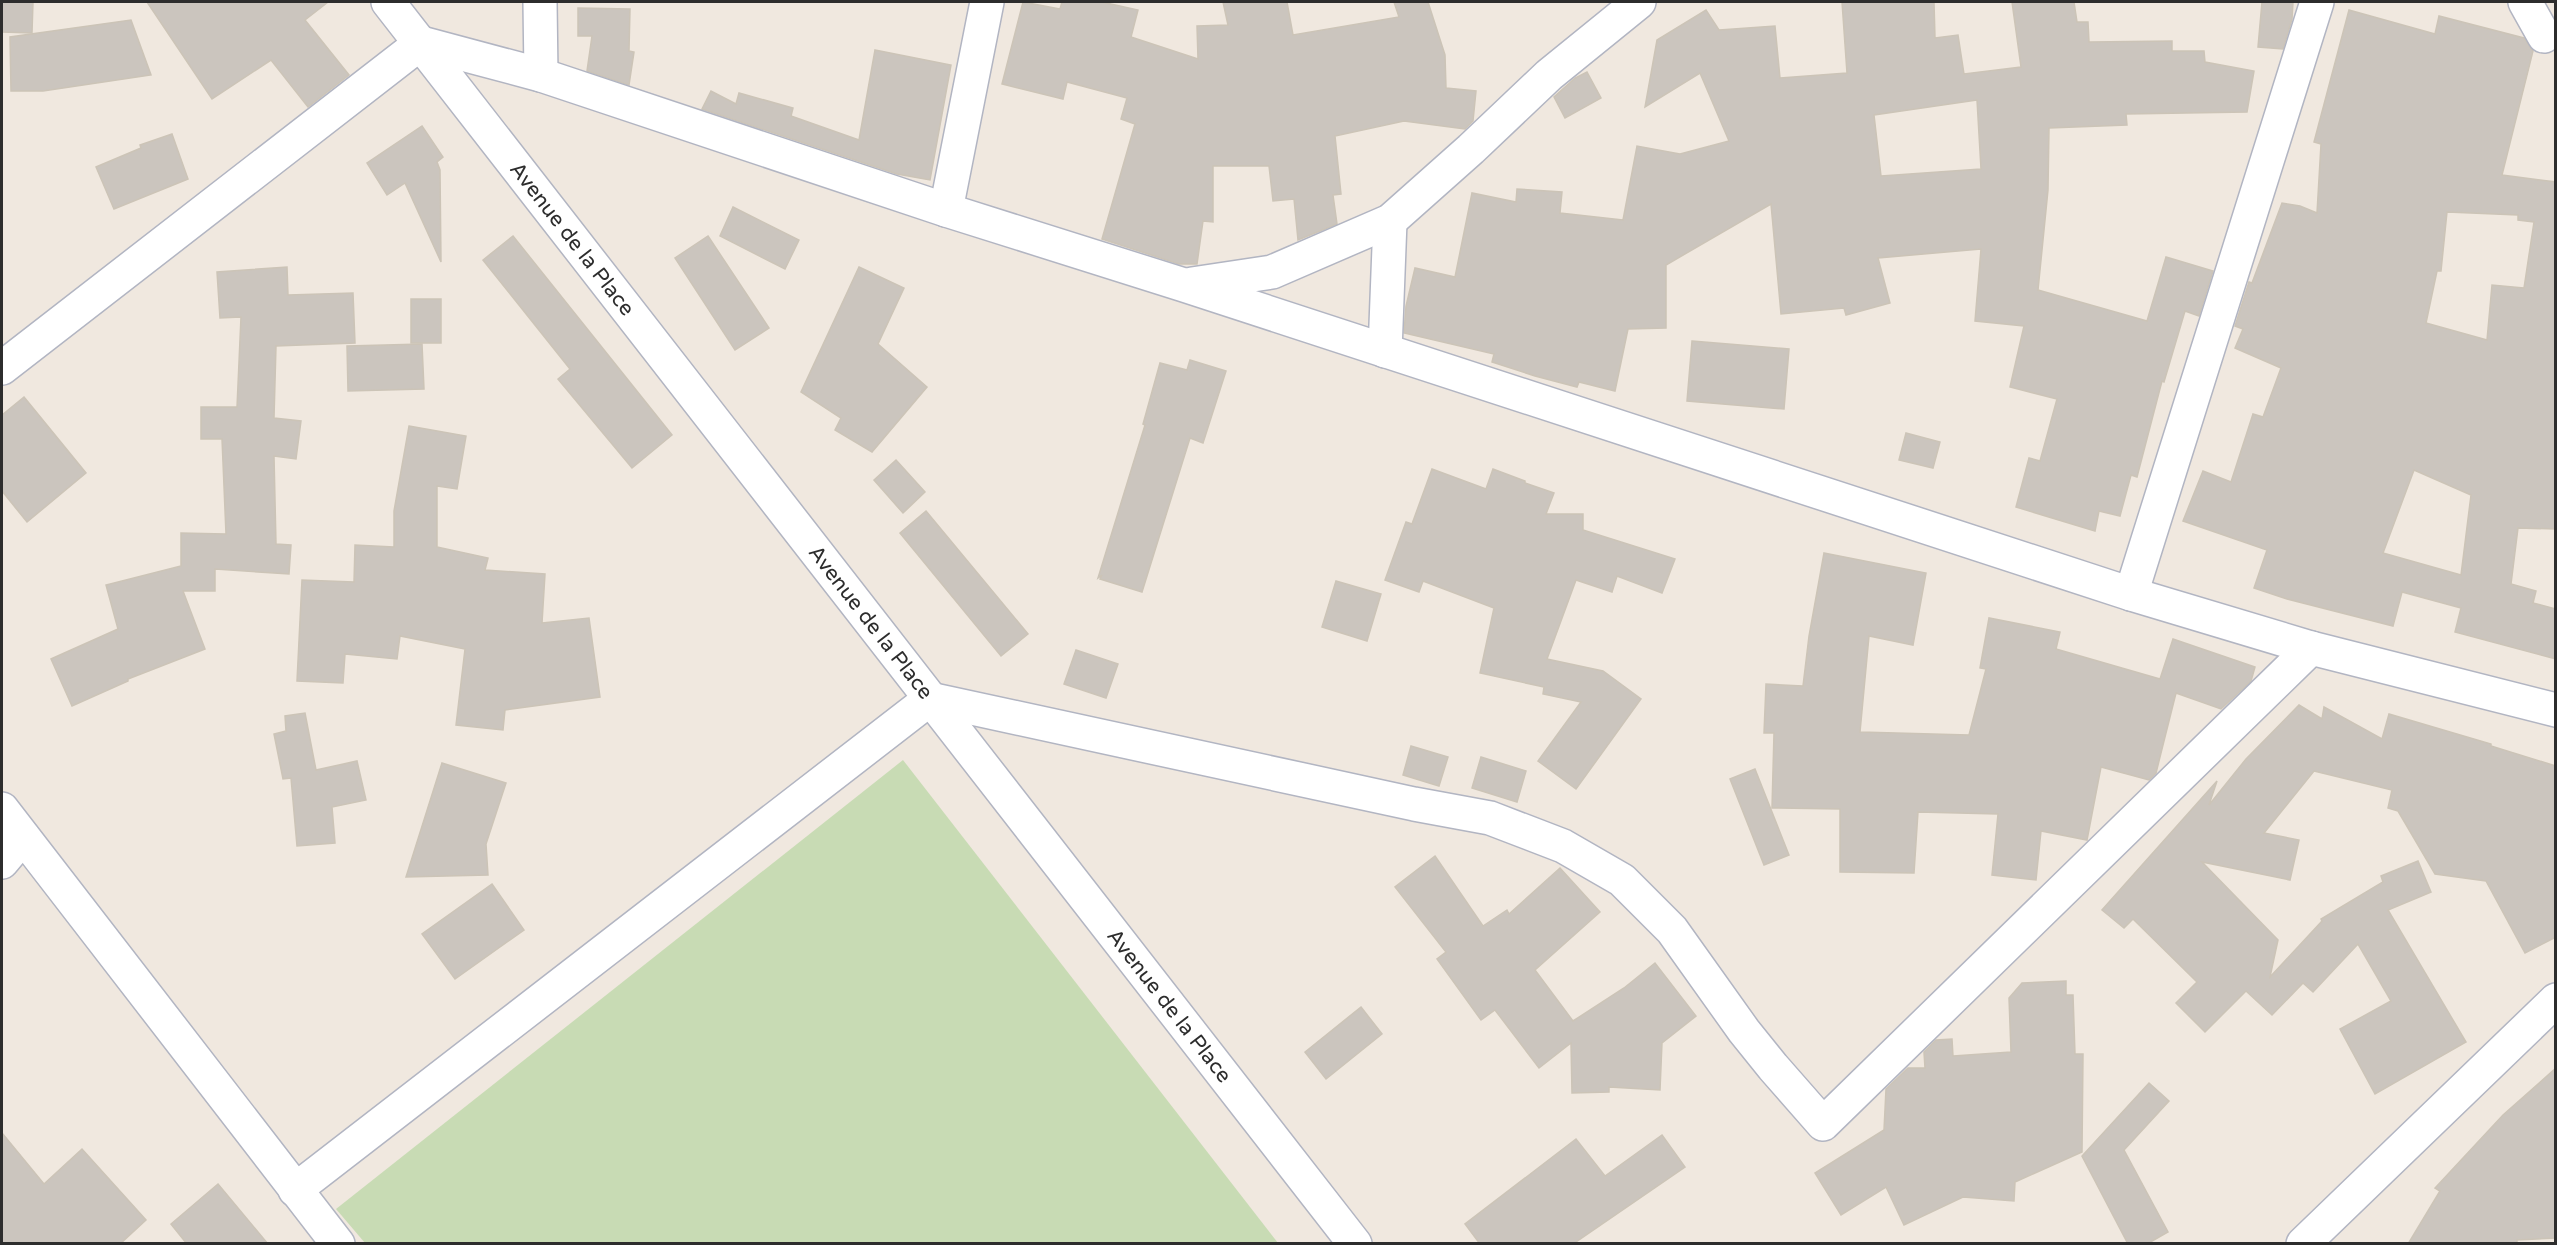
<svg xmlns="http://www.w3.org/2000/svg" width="2557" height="1245" font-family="'Varela Round',sans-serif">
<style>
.cemetery{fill:#c8dbb4}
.building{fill:#cbc5be;stroke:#ccc4b7;stroke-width:1.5;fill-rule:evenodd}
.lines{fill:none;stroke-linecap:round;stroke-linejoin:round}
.minor-casing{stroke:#b2b5c2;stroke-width:36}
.tertiary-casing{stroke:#b2b5c2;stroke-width:36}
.minor{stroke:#fff;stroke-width:33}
.tertiary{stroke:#fff;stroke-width:33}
.labels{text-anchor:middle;stroke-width:5;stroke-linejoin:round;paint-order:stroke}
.street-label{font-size:21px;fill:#2d2d2d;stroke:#fff}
</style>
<rect width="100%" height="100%" fill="#f0e8df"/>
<path class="cemetery" d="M 903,760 L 1278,1243 L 365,1243 L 336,1209 Z"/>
<g class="building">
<path d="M 2,2 L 33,2 L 32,33 L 2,32 Z"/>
<path d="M 147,2 L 328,2 L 305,20 L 349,75 L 308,107 L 271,60 L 212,99 Z"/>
<path d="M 1023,2 L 1060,9 L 1062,2 L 1102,2 L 1138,10 L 1131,37 L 1198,59 L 1197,26 L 1228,25 L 1223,2 L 1287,2 L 1293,35 L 1399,17 L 1394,2 L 1428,2 L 1445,55 L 1446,88 L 1476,91 L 1473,121 L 1465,129 L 1404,121 L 1335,136 L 1341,194 L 1333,195 L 1337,224 L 1298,240 L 1294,199 L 1273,201 L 1269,166 L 1213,166 L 1213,222 L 1203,221 L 1197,264 L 1179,264 L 1102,239 L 1135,124 L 1121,119 L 1127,98 L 1067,82 L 1063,99 L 1002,84 Z"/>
<path d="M 1842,2 L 1934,2 L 1935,38 L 1958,35 L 1964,74 L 2021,67 L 2012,2 L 2074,2 L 2077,22 L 2088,22 L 2089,42 L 2172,41 L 2172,51 L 2204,51 L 2205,62 L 2254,71 L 2247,112 L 2126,114 L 2127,125 L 2049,128 L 2048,190 L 2038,290 L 2147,321 L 2166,257 L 2213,271 L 2199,316 L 2185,311 L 2164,382 L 2162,381 L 2137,477 L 2131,475 L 2120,516 L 2099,511 L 2095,531 L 2016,507 L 2029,458 L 2040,461 L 2057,399 L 2010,387 L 2024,326 L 1975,321 L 1981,249 L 1878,258 L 1890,303 L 1846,315 L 1844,308 L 1781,314 L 1771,204 L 1666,265 L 1666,328 L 1628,329 L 1615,391 L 1579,382 L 1577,387 L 1535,376 L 1492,362 L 1494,354 L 1404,333 L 1406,306 L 1415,268 L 1455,277 L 1472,193 L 1516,202 L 1517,189 L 1562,192 L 1560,213 L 1623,220 L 1637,146 L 1680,154 L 1729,141 L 1700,73 L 1645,107 L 1657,40 L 1706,10 L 1719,30 L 1775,26 L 1780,78 L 1847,73 ZM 1977,100 L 1981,169 L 1881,176 L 1874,115 Z"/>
<path d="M 2262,2 L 2293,2 L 2292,19 L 2283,49 L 2258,47 Z"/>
<path d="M 578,8 L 630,9 L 629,51 L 634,52 L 629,85 L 587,71 L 592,36 L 578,36 Z"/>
<path d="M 2349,10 L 2435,34 L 2439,16 L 2524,38 L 2533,51 L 2502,175 L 2556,182 L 2556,529 L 2518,528 L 2511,584 L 2536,591 L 2533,603 L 2556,609 L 2556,659 L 2455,632 L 2461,608 L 2402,592 L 2393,626 L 2287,599 L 2254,588 L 2267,550 L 2183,521 L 2203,471 L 2231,482 L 2253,414 L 2263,417 L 2281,368 L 2235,348 L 2243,329 L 2235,326 L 2249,282 L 2252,283 L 2282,203 L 2300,206 L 2317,213 L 2321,144 L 2314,142 ZM 2447,212 L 2518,215 L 2518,220 L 2534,222 L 2524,288 L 2492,285 L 2487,340 L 2426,323 L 2437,271 L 2441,271 ZM 2414,470 L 2471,495 L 2461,575 L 2383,553 Z"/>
<path d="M 131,20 L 151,75 L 43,91 L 11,91 L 10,37 Z"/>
<path d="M 875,50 L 951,65 L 930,180 L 897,174 L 702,109 L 711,91 L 736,104 L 739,93 L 793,108 L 791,116 L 859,140 Z"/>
<path d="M 1587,72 L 1601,98 L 1565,118 L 1554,97 L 1575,78 Z"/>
<path d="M 422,126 L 443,157 L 437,162 L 440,170 L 441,262 L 405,183 L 387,195 L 367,163 Z"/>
<path d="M 172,134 L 188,179 L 114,209 L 96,167 L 141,148 L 140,145 Z"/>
<path d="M 733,207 L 799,240 L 785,269 L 720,236 Z"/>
<path d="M 513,236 L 672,435 L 632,468 L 558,379 L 570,369 L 483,260 Z"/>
<path d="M 708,236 L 769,328 L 735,350 L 675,258 Z"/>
<path d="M 287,267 L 288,295 L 353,293 L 355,343 L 276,346 L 274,418 L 301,421 L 296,459 L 274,456 L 276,544 L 291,545 L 289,574 L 215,569 L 215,591 L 183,591 L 205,649 L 128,679 L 128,681 L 72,706 L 51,659 L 118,629 L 106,585 L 181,566 L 181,533 L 226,534 L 222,439 L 201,439 L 201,407 L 237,407 L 241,317 L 220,318 L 217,272 Z"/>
<path d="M 859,267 L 904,288 L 878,344 L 927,387 L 872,452 L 835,430 L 841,418 L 801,392 Z"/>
<rect x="411" y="299" width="30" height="44"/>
<path d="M 1692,341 L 1789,349 L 1784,409 L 1687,401 Z"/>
<path d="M 422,344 L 424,389 L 348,391 L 347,346 Z"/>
<path d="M 1190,360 L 1226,371 L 1203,443 L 1190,438 L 1142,592 L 1100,579 L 1102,575 L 1098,578 L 1145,425 L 1143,424 L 1160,363 L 1187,370 Z"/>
<path d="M 24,397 L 86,473 L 27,522 L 2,491 L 2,415 Z"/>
<path d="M 409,426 L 466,436 L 457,489 L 437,486 L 437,547 L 488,558 L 485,570 L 545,574 L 542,623 L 589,618 L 600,697 L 505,710 L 503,730 L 456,725 L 465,649 L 400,636 L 397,659 L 345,654 L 343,683 L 297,681 L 302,580 L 354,582 L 355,545 L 394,547 L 394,511 Z"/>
<path d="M 1906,433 L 1940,442 L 1933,468 L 1899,460 Z"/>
<path d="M 896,460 L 925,492 L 903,513 L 874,480 Z"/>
<path d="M 1432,469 L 1486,489 L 1493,469 L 1525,481 L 1525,483 L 1554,493 L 1546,514 L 1583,514 L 1583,530 L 1675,559 L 1662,593 L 1617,576 L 1612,592 L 1576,580 L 1547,659 L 1603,671 L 1641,699 L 1576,789 L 1538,761 L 1581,702 L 1543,694 L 1544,687 L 1480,673 L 1494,608 L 1423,581 L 1419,592 L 1385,580 L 1406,522 L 1412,524 Z"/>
<path d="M 926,511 L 1028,634 L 1001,656 L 900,533 Z"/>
<path d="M 1824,553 L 1926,573 L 1913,645 L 1869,636 L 1860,732 L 1969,735 L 1986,669 L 1980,668 L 1989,618 L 2060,632 L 2056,649 L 2160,679 L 2173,639 L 2255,667 L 2251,681 L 2221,709 L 2176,693 L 2156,773 L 2149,780 L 2101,767 L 2087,840 L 2041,831 L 2036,880 L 1992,875 L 1998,814 L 1918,812 L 1914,873 L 1840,872 L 1840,809 L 1772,808 L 1774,733 L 1764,733 L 1766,684 L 1803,686 L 1809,636 Z"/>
<path d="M 1336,581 L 1381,594 L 1367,641 L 1322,627 Z"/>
<path d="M 1076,650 L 1118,664 L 1106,698 L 1064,684 Z"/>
<path d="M 2299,705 L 2322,719 L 2324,707 L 2382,739 L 2389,714 L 2491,744 L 2491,746 L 2556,766 L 2556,937 L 2525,953 L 2486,881 L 2435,874 L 2398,811 L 2388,808 L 2392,790 L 2314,771 L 2264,833 L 2299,840 L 2290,880 L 2202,862 L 2278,940 L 2270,977 L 2322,921 L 2321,919 L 2383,882 L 2381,876 L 2418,861 L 2431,892 L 2388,910 L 2466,1042 L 2375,1094 L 2340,1029 L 2391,1001 L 2358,944 L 2313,992 L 2303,983 L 2272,1015 L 2246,991 L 2205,1032 L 2176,1003 L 2197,982 L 2133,919 L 2124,928 L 2102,910 L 2217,781 L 2209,805 L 2246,759 Z"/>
<path d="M 305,713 L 316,770 L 357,761 L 366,800 L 332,807 L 335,843 L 297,846 L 291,778 L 283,779 L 274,734 L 286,731 L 285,716 Z"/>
<path d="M 1411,746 L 1448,757 L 1439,786 L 1403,775 Z"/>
<path d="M 1481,757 L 1526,771 L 1517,802 L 1472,788 Z"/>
<path d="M 442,763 L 506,783 L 486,844 L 488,875 L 406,877 Z"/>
<path d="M 1755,769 L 1789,855 L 1764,865 L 1730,779 Z"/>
<path d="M 1435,856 L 1483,926 L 1507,910 L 1509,914 L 1560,868 L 1600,912 L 1535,970 L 1573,1021 L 1624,988 L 1655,963 L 1696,1016 L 1662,1043 L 1660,1090 L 1609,1087 L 1609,1092 L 1572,1093 L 1571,1043 L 1539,1068 L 1495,1010 L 1481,1020 L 1437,959 L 1446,952 L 1395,887 Z"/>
<path d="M 492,884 L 524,930 L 455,979 L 422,934 Z"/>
<path d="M 2066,981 L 2066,995 L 2073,995 L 2075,1054 L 2083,1054 L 2082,1152 L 2015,1182 L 2014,1201 L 1963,1197 L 1904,1225 L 1886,1187 L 1841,1215 L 1815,1173 L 1884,1130 L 1886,1089 L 1908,1068 L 1925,1068 L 1924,1052 L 1936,1040 L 1952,1039 L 1953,1056 L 2011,1052 L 2009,998 L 2022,983 Z"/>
<path d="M 1361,1007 L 1382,1034 L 1326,1079 L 1305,1052 Z"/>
<path d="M 2556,1068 L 2556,1238 L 2517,1240 L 2517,1244 L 2408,1244 L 2440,1191 L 2435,1188 L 2503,1115 Z"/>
<path d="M 2149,1083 L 2169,1101 L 2124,1150 L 2168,1232 L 2147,1244 L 2128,1244 L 2082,1156 Z"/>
<path d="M 2,1133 L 44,1184 L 82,1149 L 146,1220 L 120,1244 L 2,1244 Z"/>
<path d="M 1662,1135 L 1685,1167 L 1573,1244 L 1480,1244 L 1465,1224 L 1576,1139 L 1605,1176 Z"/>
<path d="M 218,1184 L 268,1244 L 187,1244 L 171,1224 Z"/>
</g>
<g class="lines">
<defs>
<g id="minor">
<path d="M 540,2 L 541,75"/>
<path d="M 2525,2 L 2544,36"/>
<path d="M 946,210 L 987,2"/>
<path d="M 1192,284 L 1272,272 L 1390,221 L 1471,149 L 1549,75 L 1639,2"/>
<path d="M 1385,351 L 1390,221"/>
<path d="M 2,368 L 421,43 L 541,75 L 946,210 L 1184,285 L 2131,594 L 2311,648 L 2556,710"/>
<path d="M 2131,594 L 2317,2"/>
<path d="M 2,809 L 338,1244"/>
<path d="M 2,862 L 23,837"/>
<path d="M 295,1190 L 930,699 L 1414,804 L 1490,818 L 1563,846 L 1622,880 L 1672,930 L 1744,1031 L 1773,1067 L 1823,1124 L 2311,648"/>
<path d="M 2303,1244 L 2556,1000"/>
</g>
<g id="tertiary">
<path id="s1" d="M 388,2 L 1355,1244"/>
</g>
</defs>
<use href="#minor" class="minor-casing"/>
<use href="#tertiary" class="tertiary-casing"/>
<use href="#minor" class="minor"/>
<use href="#tertiary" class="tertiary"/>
</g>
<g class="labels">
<g class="street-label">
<text dy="7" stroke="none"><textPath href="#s1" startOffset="300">Avenue de la Place</textPath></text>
<text dy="7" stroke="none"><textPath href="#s1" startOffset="786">Avenue de la Place</textPath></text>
<text dy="7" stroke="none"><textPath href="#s1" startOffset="1272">Avenue de la Place</textPath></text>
</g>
</g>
<rect width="2557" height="1245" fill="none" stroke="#2d2d2d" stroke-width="6"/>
</svg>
